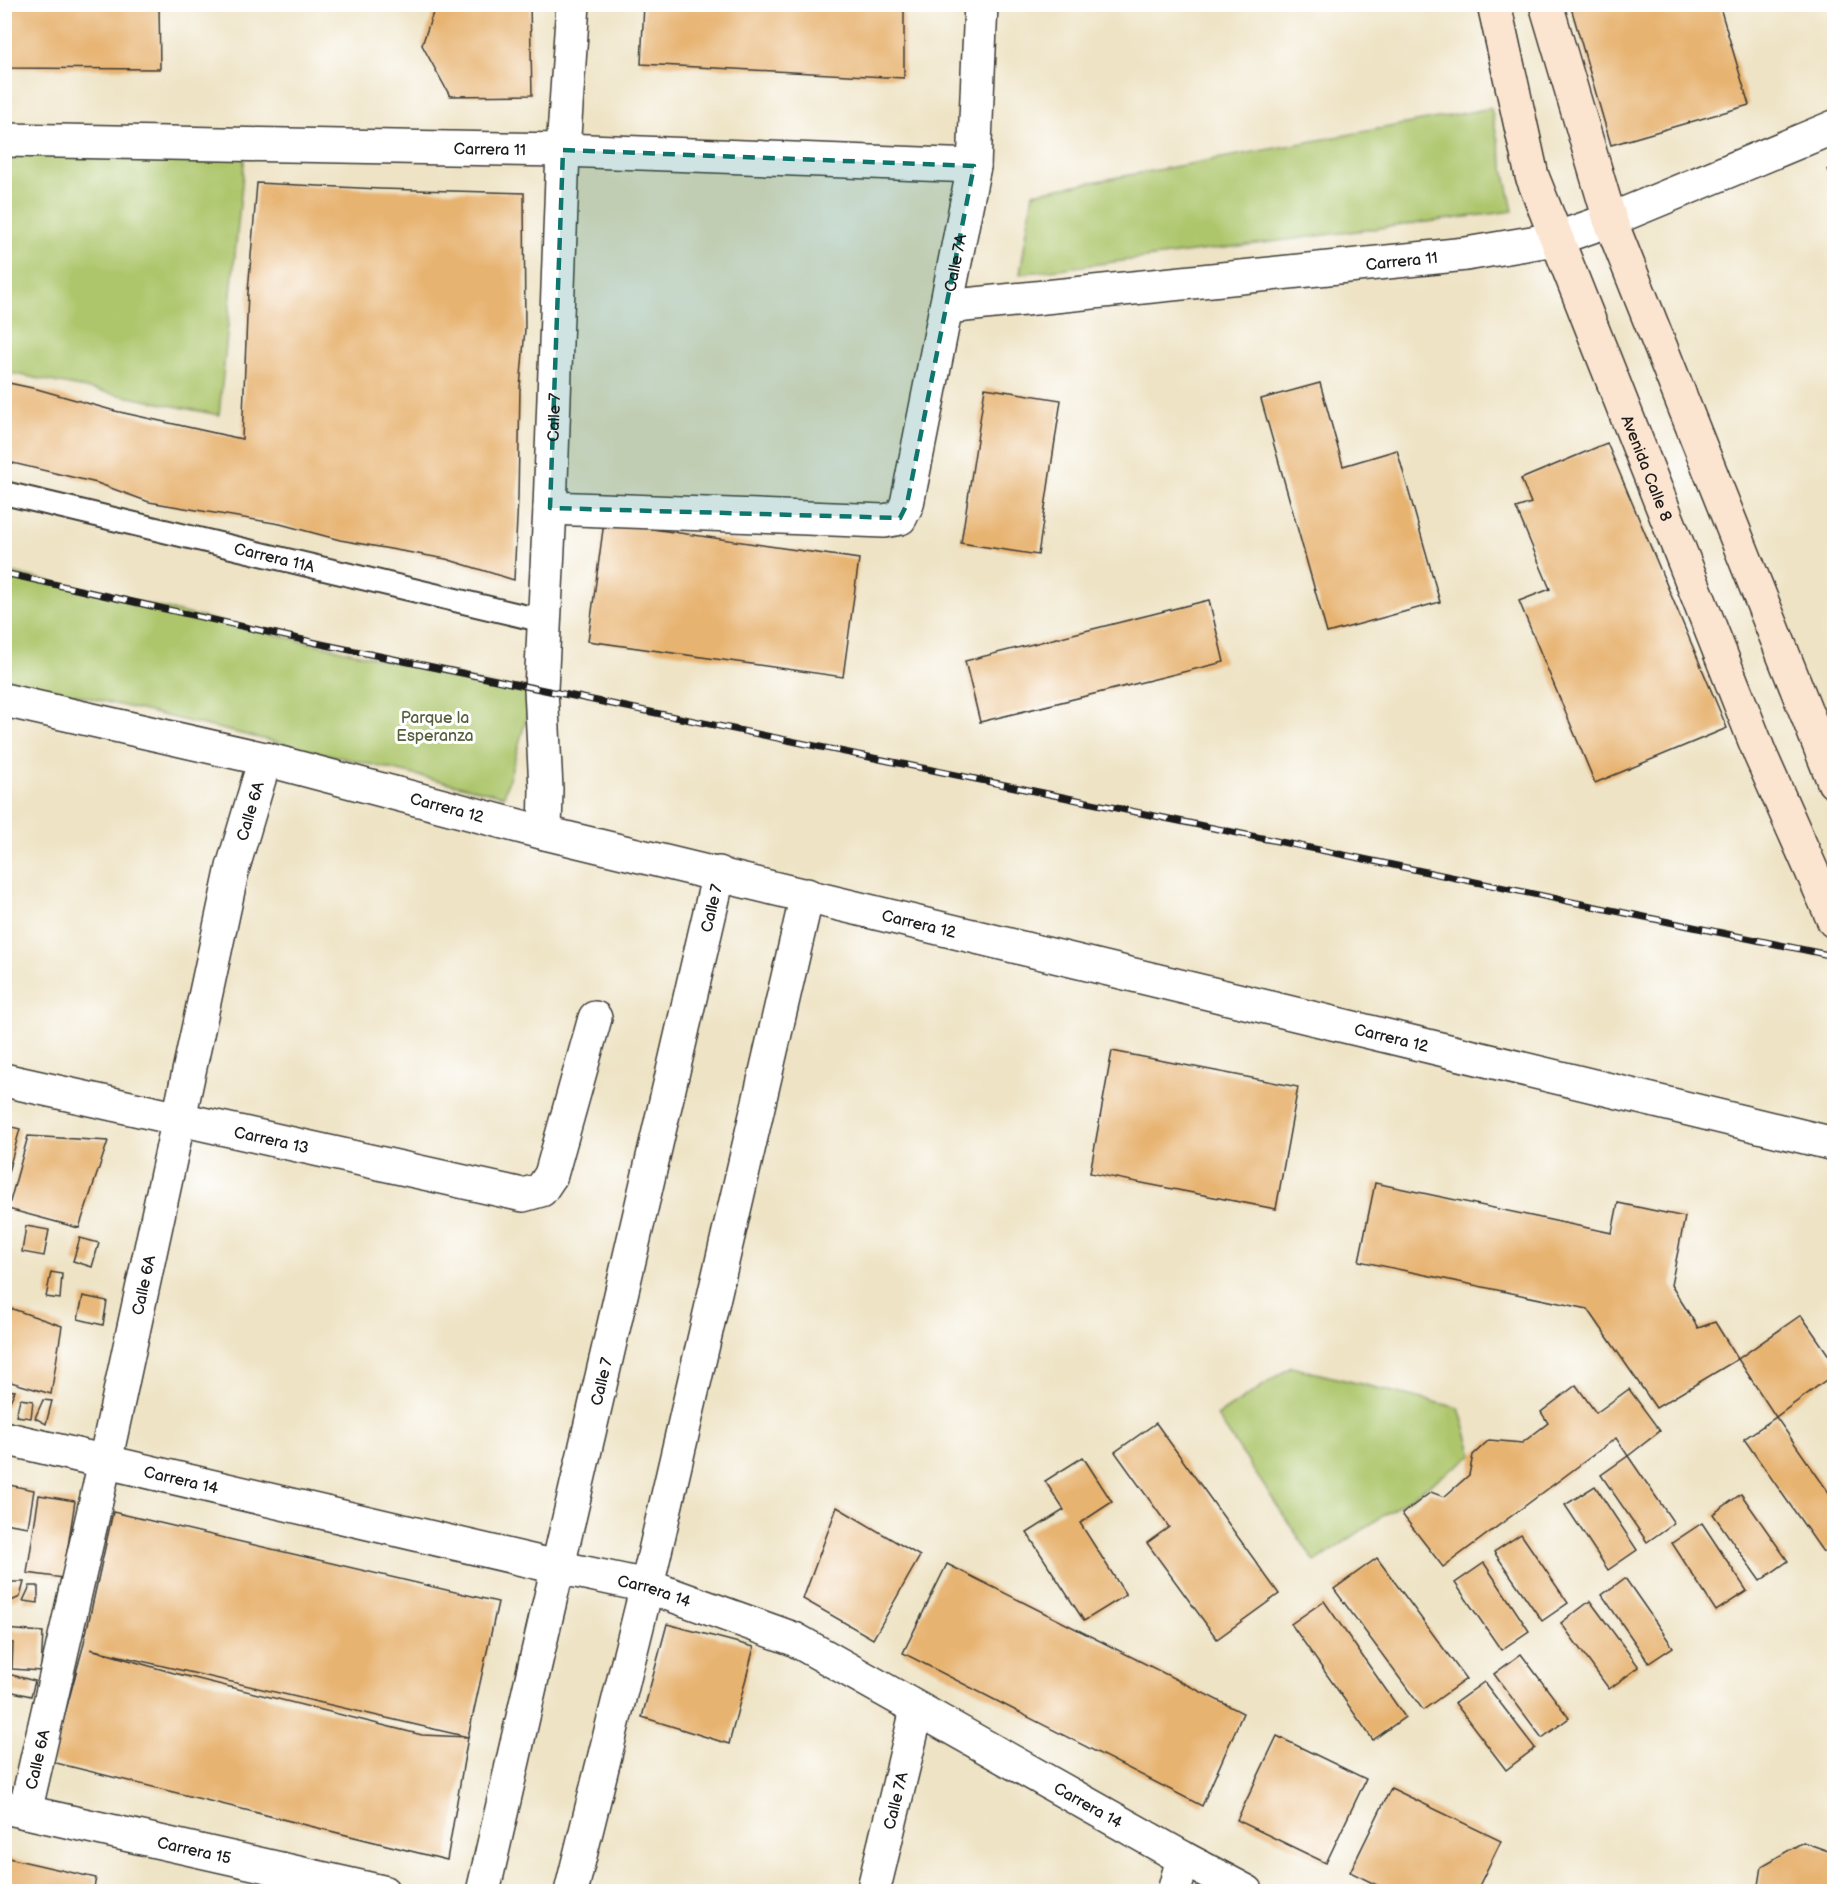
<svg xmlns="http://www.w3.org/2000/svg" width="1839" height="1896" font-family="'Balsamiq Sans',sans-serif">
<style>
.green{fill:#adc66c;stroke:#647144;stroke-width:1.5}
.building{fill:#e7b371;fill-rule:evenodd}
.lines{fill:none;stroke-linecap:round;stroke-linejoin:round}
.service-casing{stroke:#3c3a35;stroke-width:26}
.minor-casing{stroke:#3c3a35;stroke-width:36}
.secondary-casing{stroke:#3c3a35;stroke-width:36}
.service{stroke:#fff;stroke-width:22}
.minor{stroke:#fff;stroke-width:33}
.secondary{stroke:#fce5d0;stroke-width:33}
.rail-casing{stroke:#1c1c1c;stroke-width:7}
.rail{stroke:#fff;stroke-width:4.5;stroke-dasharray:14;stroke-linecap:butt}
.marked{fill:#0f766e;fill-opacity:0.2;stroke:#0f766e;stroke-width:4.5;stroke-dasharray:12 8;stroke-linejoin:round}
.labels{text-anchor:middle;stroke-width:6;stroke-linejoin:round;paint-order:stroke}
.street-label{font-size:16px;fill:#1c1c1c;stroke:#fff}
.park-label{font-size:16px;fill:#56603c;stroke:#fff}
</style>
<rect width="100%" height="100%" fill="#fff"/>
<filter id="ink" filterUnits="userSpaceOnUse"><feTurbulence type="fractalNoise" baseFrequency=".0167" numOctaves="2"/><feDisplacementMap in="SourceGraphic" scale="12" xChannelSelector="R" yChannelSelector="G"/><feConvolveMatrix kernelMatrix="1 2 1 2 8 2 1 2 1" color-interpolation-filters="sRGB"/></filter>
<filter id="wash" filterUnits="userSpaceOnUse"><feTurbulence type="fractalNoise" baseFrequency=".008" numOctaves="4" result="noise"/><feDisplacementMap in="SourceGraphic" scale="24" xChannelSelector="R" yChannelSelector="G"/><feGaussianBlur stdDeviation="1.35" result="paint"/><feColorMatrix in="noise" values="0 0 0 0 0 0 0 0 0 0 0 0 0 0 0 0 0 1.4 0 .05"/><feComposite in="paint" operator="in"/></filter>
<g filter="url(#wash)">
<rect width="100%" height="100%" fill="#eee3c5"/>
<g class="green">
<path d="M 1491,108 L 1513,211 L 1020,274 L 1033,193 Z"/>
<path d="M 5,147 L 245,154 L 219,415 L 5,372 Z"/>
<path d="M 5,571 L 533,695 L 504,796 L 5,678 Z"/>
<path d="M 1291,1367 L 1459,1408 L 1473,1455 L 1315,1562 L 1217,1416 Z"/>
</g>
<g id="blocks">
<g class="building">
<path d="M 4,4 L 159,4 L 160,69 L 4,68 Z"/>
<path d="M 436,4 L 530,4 L 532,95 L 450,96 L 422,45 Z"/>
<path d="M 644,4 L 904,4 L 904,78 L 641,64 Z"/>
<path d="M 1570,4 L 1719,4 L 1749,105 L 1611,145 Z"/>
<path d="M 1834,166 L 1834,185 L 1828,169 Z"/>
<path d="M 257,183 L 380,189 L 524,193 L 525,329 L 520,388 L 518,499 L 514,580 L 446,559 L 340,540 L 280,524 L 149,502 L 97,483 L 4,461 L 4,382 L 37,389 L 115,411 L 242,439 L 248,292 Z"/>
<path d="M 1320,383 L 1343,466 L 1397,450 L 1440,602 L 1327,633 L 1261,399 Z"/>
<path d="M 985,388 L 1061,400 L 1038,555 L 961,543 Z"/>
<path d="M 1607,443 L 1727,728 L 1595,783 L 1519,601 L 1550,589 L 1516,508 L 1531,503 L 1521,479 Z"/>
<path d="M 604,522 L 859,559 L 843,677 L 588,641 Z"/>
<path d="M 1209,600 L 1224,662 L 980,722 L 965,661 Z"/>
<path d="M 1112,1051 L 1298,1087 L 1276,1209 L 1090,1173 Z"/>
<path d="M 4,1125 L 20,1129 L 5,1183 L 4,1183 Z"/>
<path d="M 28,1136 L 108,1141 L 79,1228 L 8,1209 Z"/>
<path d="M 1375,1183 L 1612,1233 L 1618,1203 L 1685,1217 L 1671,1285 L 1698,1328 L 1715,1322 L 1738,1359 L 1656,1408 L 1588,1309 L 1359,1261 Z"/>
<path d="M 26,1226 L 49,1230 L 44,1256 L 22,1252 Z"/>
<path d="M 80,1238 L 99,1243 L 92,1267 L 73,1261 Z"/>
<path d="M 51,1272 L 62,1274 L 60,1299 L 46,1297 Z"/>
<path d="M 83,1296 L 107,1301 L 103,1325 L 78,1319 Z"/>
<path d="M 4,1306 L 62,1326 L 51,1394 L 4,1380 Z"/>
<path d="M 1801,1315 L 1834,1363 L 1834,1374 L 1776,1417 L 1834,1500 L 1834,1544 L 1823,1552 L 1744,1439 L 1776,1417 L 1738,1359 Z"/>
<path d="M 1576,1385 L 1596,1413 L 1629,1389 L 1660,1431 L 1628,1456 L 1616,1438 L 1443,1567 L 1402,1514 L 1431,1492 L 1444,1497 L 1469,1475 L 1473,1455 L 1489,1440 L 1522,1443 L 1548,1423 L 1541,1412 Z"/>
<path d="M 4,1390 L 15,1391 L 7,1407 L 4,1406 Z"/>
<path d="M 20,1399 L 33,1401 L 31,1418 L 16,1416 Z"/>
<path d="M 43,1400 L 52,1401 L 46,1424 L 35,1418 Z"/>
<path d="M 1156,1423 L 1279,1594 L 1217,1639 L 1147,1543 L 1169,1527 L 1115,1452 Z"/>
<path d="M 1628,1456 L 1674,1523 L 1647,1542 L 1601,1475 Z"/>
<path d="M 1083,1457 L 1112,1502 L 1080,1523 L 1126,1595 L 1084,1621 L 1027,1533 L 1064,1510 L 1045,1481 Z"/>
<path d="M 4,1484 L 34,1490 L 28,1527 L 4,1523 Z"/>
<path d="M 1595,1486 L 1637,1550 L 1608,1570 L 1565,1505 Z"/>
<path d="M 1741,1494 L 1788,1561 L 1760,1581 L 1713,1514 Z"/>
<path d="M 39,1495 L 75,1501 L 63,1578 L 27,1573 Z"/>
<path d="M 837,1507 L 920,1556 L 873,1639 L 803,1599 Z"/>
<path d="M 113,1512 L 498,1602 L 468,1737 L 447,1860 L 52,1762 L 83,1647 ZM 90,1649 L 468,1737 L 422,1735 L 174,1673 Z"/>
<path d="M 1702,1523 L 1747,1591 L 1716,1611 L 1672,1543 Z"/>
<path d="M 1521,1534 L 1568,1603 L 1542,1621 L 1494,1552 Z"/>
<path d="M 1377,1558 L 1466,1679 L 1423,1710 L 1334,1589 Z"/>
<path d="M 1484,1563 L 1529,1631 L 1501,1650 L 1455,1583 Z"/>
<path d="M 947,1564 L 1243,1713 L 1202,1806 L 903,1653 Z"/>
<path d="M 1625,1578 L 1673,1647 L 1649,1663 L 1602,1595 Z"/>
<path d="M 7,1582 L 24,1582 L 20,1597 L 7,1603 Z"/>
<path d="M 30,1586 L 38,1586 L 38,1603 L 23,1601 Z"/>
<path d="M 1324,1601 L 1405,1717 L 1373,1740 L 1291,1624 Z"/>
<path d="M 1590,1601 L 1639,1667 L 1609,1689 L 1561,1623 Z"/>
<path d="M 667,1624 L 754,1647 L 729,1744 L 642,1717 Z"/>
<path d="M 4,1629 L 43,1632 L 41,1671 L 12,1669 L 13,1643 L 4,1642 Z"/>
<path d="M 1521,1654 L 1569,1718 L 1542,1738 L 1494,1674 Z"/>
<path d="M 4,1673 L 35,1681 L 31,1696 L 4,1690 Z"/>
<path d="M 1484,1682 L 1535,1748 L 1506,1770 L 1455,1703 Z"/>
<path d="M 1277,1736 L 1366,1779 L 1326,1863 L 1237,1820 Z"/>
<path d="M 1391,1788 L 1501,1841 L 1476,1892 L 1391,1892 L 1350,1872 Z"/>
<path d="M 1803,1842 L 1834,1853 L 1834,1892 L 1758,1892 L 1762,1866 Z"/>
<path d="M 4,1857 L 96,1878 L 93,1892 L 4,1892 Z"/>
</g>
</g>
</g>
<g filter="url(#ink)">
<use href="#blocks" fill-opacity="0" stroke="#3c3a35" stroke-width="1.5"/>
<g class="lines">
<defs>
<g id="service">
<path id="s1" d="M 4,493 L 544,621"/>
</g>
<g id="minor">
<path id="s2" d="M 4,140 L 563,150 L 974,166"/>
<path id="s3" d="M 946,307 L 1466,254 L 1555,239 L 1610,220 L 1834,127"/>
<path id="s4" d="M 550,508 L 884,521 L 900,518 L 907,504 L 974,166 L 981,4"/>
<path id="s5" d="M 4,700 L 265,759 L 545,833 L 1834,1144"/>
<path id="s6" d="M 545,833 L 546,789 L 541,689 L 550,508 L 563,150 L 573,4"/>
<path id="s7" d="M 4,1080 L 523,1195 L 541,1190 L 551,1175 L 595,1018"/>
<path id="s8" d="M 4,1438 L 557,1567 L 647,1586 L 794,1639 L 1183,1858 L 1247,1892"/>
<path id="s9" d="M 4,1807 L 383,1892"/>
<path id="s10" d="M 25,1812 L 105,1462 L 233,867 L 265,759"/>
<path id="s11" d="M 483,1892 C 560,1552 641,1213 719,873"/>
<path d="M 571,1892 L 647,1586 L 807,895"/>
<path id="s12" d="M 873,1892 L 917,1710"/>
<path d="M 1174,1892 L 1183,1858"/>
</g>
<g id="secondary">
<path id="s13" d="M 1494,4 L 1532,176 L 1760,754 L 1834,921"/>
<path d="M 1546,4 L 1610,220 L 1834,782"/>
</g>
</defs>
<use href="#service" class="service-casing"/>
<use href="#minor" class="minor-casing"/>
<use href="#secondary" class="secondary-casing"/>
<use href="#service" class="service"/>
<use href="#minor" class="minor"/>
<use href="#secondary" class="secondary"/>
<defs>
<path id="rail" d="M 4,573 L 321,644 L 1834,956"/>
</defs>
<use href="#rail" class="rail-casing"/>
<use href="#rail" class="rail"/>
</g>
</g>
<path class="marked" d="M 563,150 L 974,166 L 907,504 L 900,518 L 550,508 Z"/>
<g class="labels">
<g class="street-label">
<text dy="6" stroke="none"><textPath href="#s2" startOffset="486">Carrera 11</textPath></text>
<text dy="6" stroke="none"><textPath href="#s3" startOffset="458">Carrera 11</textPath></text>
<text dy="6" stroke="none"><textPath href="#s4" startOffset="612">Calle 7A</textPath></text>
<text dy="6" stroke="none"><textPath href="#s6" startOffset="416">Calle 7</textPath></text>
<text dy="6" stroke="none"><textPath href="#s13" startOffset="490">Avenida Calle 8</textPath></text>
<text dy="6" stroke="none"><textPath href="#s1" startOffset="278">Carrera 11A</textPath></text>
<text dy="6" stroke="none"><textPath href="#s5" startOffset="456">Carrera 12</textPath></text>
<text dy="6" stroke="none"><textPath href="#s10" startOffset="1026">Calle 6A</textPath></text>
<text dy="6" stroke="none"><textPath href="#s11" startOffset="1010">Calle 7</textPath></text>
<text dy="6" stroke="none"><textPath href="#s5" startOffset="942">Carrera 12</textPath></text>
<text dy="6" stroke="none"><textPath href="#s5" startOffset="1428">Carrera 12</textPath></text>
<text dy="6" stroke="none"><textPath href="#s7" startOffset="274">Carrera 13</textPath></text>
<text dy="6" stroke="none"><textPath href="#s10" startOffset="540">Calle 6A</textPath></text>
<text dy="6" stroke="none"><textPath href="#s11" startOffset="524">Calle 7</textPath></text>
<text dy="6" stroke="none"><textPath href="#s8" startOffset="182">Carrera 14</textPath></text>
<text dy="6" stroke="none"><textPath href="#s8" startOffset="668">Carrera 14</textPath></text>
<text dy="6" stroke="none"><textPath href="#s10" startOffset="54">Calle 6A</textPath></text>
<text dy="6" stroke="none"><textPath href="#s12" startOffset="94">Calle 7A</textPath></text>
<text dy="6" stroke="none"><textPath href="#s8" startOffset="1154">Carrera 14</textPath></text>
<text dy="6" stroke="none"><textPath href="#s9" startOffset="195">Carrera 15</textPath></text>
</g>
<g class="park-label">
<text x="435" y="723">Parque la<tspan x="435" dy="18">Esperanza</tspan></text>
</g>
</g>
<rect width="1839" height="1896" fill="none" stroke="#fff" stroke-width="24"/>
</svg>
